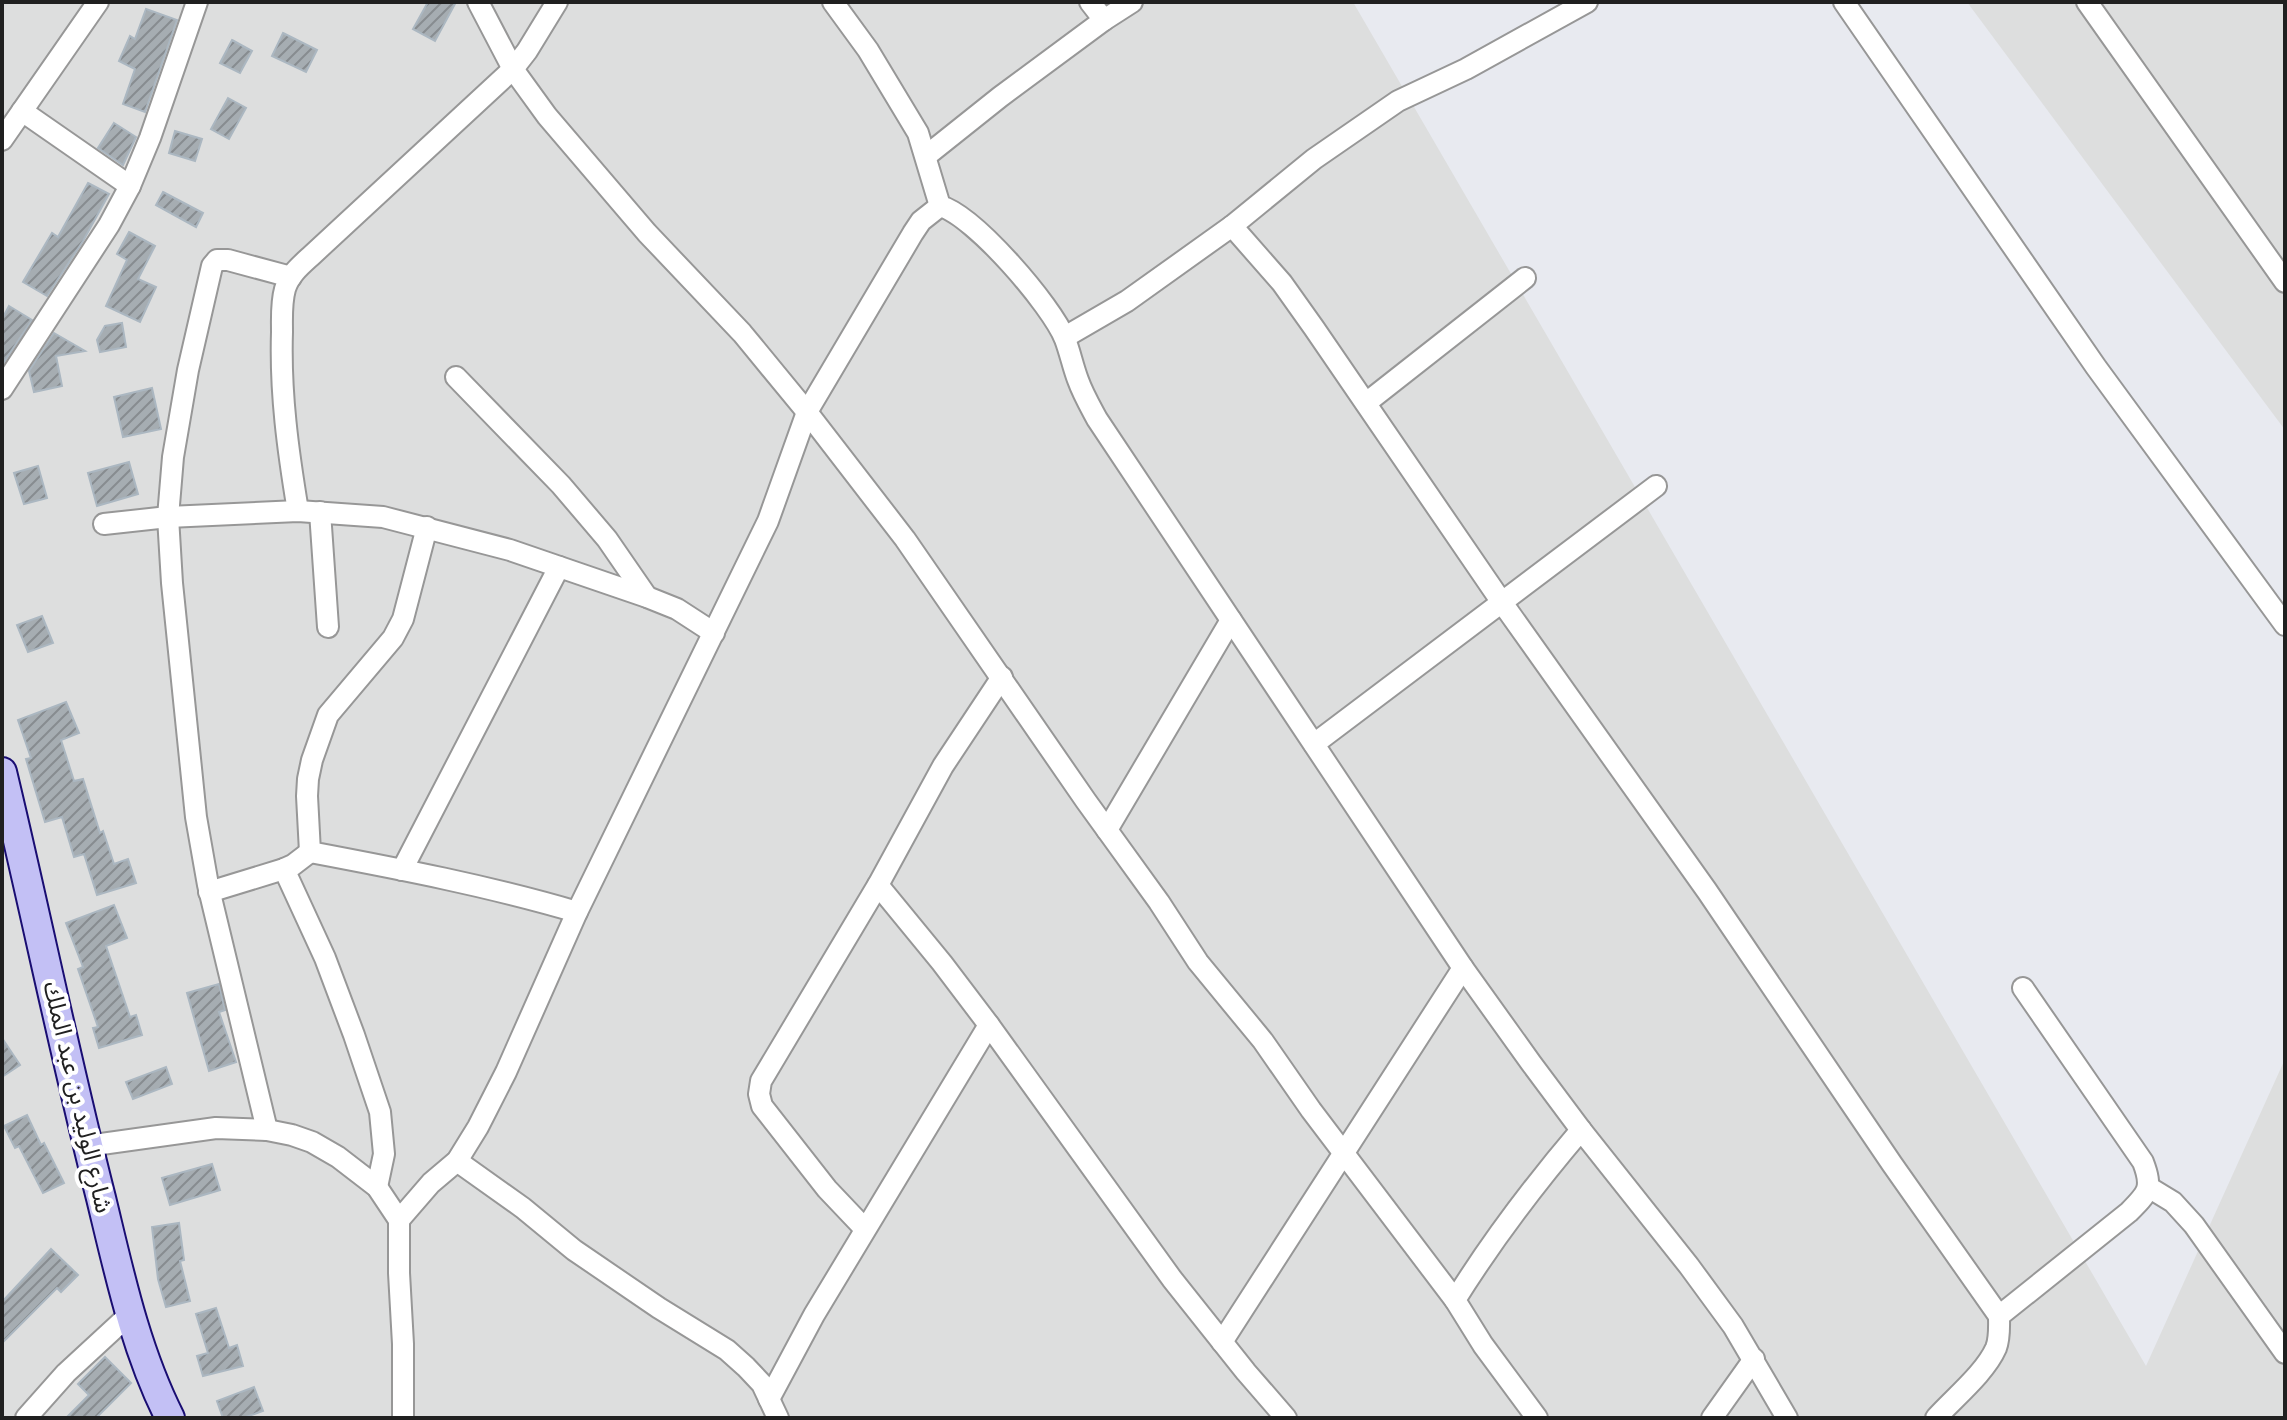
<svg xmlns="http://www.w3.org/2000/svg" width="2287" height="1420" font-family="Helvetica,'Noto Sans Arabic',sans-serif">
<style>
.residential{fill:#dddede}
.building{fill:url(#building-hatch);stroke:#abb7c1;stroke-width:2}
.lines{fill:none;stroke-linecap:round;stroke-linejoin:round}
.street-casing{stroke:#979797;stroke-width:24}
.secondary-casing{stroke:#190d72;stroke-width:32}
.street{stroke:#fff;stroke-width:20}
.secondary{stroke:#c3c0f5;stroke-width:28}
.labels{text-anchor:middle;stroke-width:8;stroke-linejoin:round;paint-order:stroke}
.street-label{font-size:24px;fill:#202020;stroke:#fff}
</style>
<defs>
<pattern id="building-hatch" width="6" height="6" patternUnits="userSpaceOnUse" patternTransform="scale(2)"><rect width="6" height="6" fill="#a6adb2"/><path d="M-1 1l2-2M0 6l6-6M5 7l2-2" fill="none" stroke="#878c90"/></pattern>
</defs>
<rect width="100%" height="100%" fill="#e8eaf0"/>
<g class="residential">
<path d="M 2,2 L 1353,2 L 2146,1366 L 2285,1059 L 2285,1418 L 2,1418 Z"/>
<path d="M 1967,2 L 2285,2 L 2285,430 Z"/>
</g>
<g class="building">
<path d="M 428,2 L 456,2 L 435,41 L 413,29 Z"/>
<path d="M 146,9 L 177,20 L 145,112 L 123,104 L 135,69 L 119,61 L 130,36 L 135,39 Z"/>
<path d="M 283,33 L 317,50 L 306,72 L 272,56 Z"/>
<path d="M 232,40 L 252,51 L 240,73 L 220,63 Z"/>
<path d="M 228,98 L 246,108 L 229,139 L 211,129 Z"/>
<path d="M 114,123 L 136,137 L 123,165 L 98,148 Z"/>
<path d="M 175,131 L 202,139 L 195,161 L 169,153 Z"/>
<path d="M 88,183 L 109,194 L 83,241 L 47,296 L 23,282 L 52,233 L 58,237 Z"/>
<path d="M 163,192 L 203,213 L 196,227 L 156,205 Z"/>
<path d="M 129,232 L 155,246 L 138,279 L 156,287 L 140,322 L 106,306 L 127,260 L 117,254 Z"/>
<path d="M 9,306 L 32,320 L 2,365 L 2,319 Z"/>
<path d="M 122,323 L 126,347 L 100,352 L 97,340 L 105,326 Z"/>
<path d="M 54,333 L 85,351 L 56,356 L 62,386 L 34,392 L 29,371 Z"/>
<path d="M 152,388 L 161,429 L 123,437 L 114,397 Z"/>
<path d="M 129,462 L 138,494 L 97,506 L 88,473 Z"/>
<path d="M 38,466 L 47,498 L 24,504 L 14,473 Z"/>
<path d="M 42,616 L 53,643 L 28,652 L 17,625 Z"/>
<path d="M 66,702 L 79,733 L 61,740 L 74,781 L 83,779 L 100,833 L 103,831 L 114,864 L 128,859 L 136,883 L 97,895 L 84,854 L 74,857 L 62,817 L 45,822 L 26,759 L 31,758 L 18,720 Z"/>
<path d="M 114,905 L 127,938 L 106,946 L 130,1017 L 136,1015 L 142,1035 L 99,1048 L 93,1028 L 98,1027 L 78,969 L 83,967 L 66,923 Z"/>
<path d="M 219,984 L 225,1010 L 219,1012 L 236,1062 L 209,1071 L 187,993 Z"/>
<path d="M 2,1038 L 20,1065 L 2,1077 Z"/>
<path d="M 166,1067 L 172,1084 L 133,1099 L 126,1082 Z"/>
<path d="M 27,1115 L 41,1145 L 44,1143 L 64,1183 L 43,1193 L 19,1146 L 15,1148 L 4,1126 Z"/>
<path d="M 212,1164 L 220,1190 L 170,1205 L 162,1178 Z"/>
<path d="M 179,1223 L 184,1260 L 180,1261 L 190,1301 L 166,1307 L 158,1279 L 152,1227 Z"/>
<path d="M 51,1249 L 78,1275 L 61,1292 L 57,1288 L 2,1343 L 2,1302 Z"/>
<path d="M 216,1308 L 229,1348 L 237,1345 L 243,1366 L 203,1376 L 197,1356 L 208,1353 L 196,1314 Z"/>
<path d="M 105,1357 L 131,1383 L 96,1418 L 66,1418 L 89,1395 L 78,1384 Z"/>
<path d="M 254,1387 L 263,1411 L 243,1418 L 223,1418 L 217,1401 Z"/>
</g>
<g class="lines">
<defs>
<g id="street">
<path d="M 478,2 L 513,69 L 547,116 L 647,233 L 742,333 L 807,412 L 905,539 L 1086,801 L 1159,902 L 1198,962 L 1263,1041 L 1311,1110 L 1455,1300"/>
<path d="M 833,2 L 868,50 L 918,133 L 940,206 C 974,215 1052,306 1065,339 C 1070,352 1073,367 1078,380 C 1083,394 1090,406 1097,419 L 1463,968 L 1531,1063 L 1581,1130"/>
<path d="M 1844,2 L 2096,367 L 2285,625"/>
<path d="M 2087,2 L 2285,282"/>
<path d="M 1104,20 L 1132,2"/>
<path d="M 22,111 L 130,186"/>
<path d="M 2,140 L 98,2"/>
<path d="M 926,156 L 1000,97 L 1104,20 L 1090,2"/>
<path d="M 1232,226 L 1314,159 L 1398,101 L 1466,69 L 1587,2"/>
<path d="M 1065,337 L 1127,301 L 1232,226 L 1282,283 L 1314,328 L 1503,604 L 1707,891 L 1892,1164 L 1999,1316 C 1999,1326 2000,1338 1996,1348 C 1985,1373 1954,1398 1936,1418"/>
<path d="M 456,377 L 561,485 L 607,539 L 647,597"/>
<path d="M 2,389 L 109,225 L 130,186 L 150,138 L 197,2"/>
<path d="M 1366,403 L 1525,278"/>
<path d="M 298,511 C 288,451 280,393 282,332 C 282,318 281,303 285,289 C 289,275 301,265 311,256 L 513,69 L 527,51 L 557,2"/>
<path d="M 320,512 L 328,627"/>
<path d="M 104,524 L 168,517 L 298,511 L 383,517 L 510,550 L 647,597 L 677,609 L 714,633"/>
<path d="M 427,527 L 403,619 L 393,638 L 328,715 L 312,760 L 308,779 L 307,796 L 310,852 C 400,869 489,886 577,912"/>
<path d="M 1314,744 L 1656,486"/>
<path d="M 1107,830 L 1231,620"/>
<path d="M 284,869 L 325,958 L 354,1035 L 380,1112 L 384,1154 L 377,1187"/>
<path d="M 402,870 L 559,567"/>
<path d="M 878,885 L 942,963 L 989,1025 L 1172,1279 L 1246,1372 L 1286,1418"/>
<path d="M 209,892 L 284,869 L 293,865 L 310,852"/>
<path d="M 267,1130 L 208,885 L 196,817 L 172,583 L 168,517 L 173,457 L 188,370 L 212,266 L 217,260 L 228,260 L 291,277"/>
<path d="M 87,1146 L 216,1128 L 267,1130 L 292,1135 L 312,1142 L 338,1157 L 377,1187 L 399,1220 L 399,1273 L 403,1344 L 403,1418"/>
<path d="M 457,1161 L 523,1208 L 574,1250 L 659,1308 L 727,1350 L 746,1367 L 762,1384 L 778,1418"/>
<path d="M 2150,1188 L 2173,1202 L 2194,1225 L 2285,1353"/>
<path d="M 399,1220 L 431,1183 L 457,1161 L 478,1127 L 506,1072 L 577,912 L 768,521 L 807,412 L 913,233 L 921,221 L 940,206"/>
<path d="M 865,1229 L 827,1189 L 762,1106 L 759,1094 L 761,1081 L 878,885 L 943,766 L 1002,677"/>
<path d="M 1999,1316 L 2129,1212 C 2148,1193 2153,1188 2143,1162 L 2023,988"/>
<path d="M 1222,1342 L 1463,968"/>
<path d="M 769,1399 L 814,1315 L 989,1025"/>
<path d="M 26,1418 L 66,1373 L 130,1314"/>
<path d="M 1537,1418 L 1483,1345 L 1455,1300 C 1493,1239 1535,1184 1581,1130 L 1689,1266 L 1733,1326 L 1787,1418"/>
<path d="M 1712,1418 L 1754,1359"/>
</g>
<path id="secondary" d="M 2,772 C 36,914 65,1057 101,1198 C 119,1272 135,1349 170,1418"/>
</defs>
<use href="#street" class="street-casing"/>
<use href="#secondary" class="secondary-casing"/>
<use href="#street" class="street"/>
<use href="#secondary" class="secondary"/>
</g>
<g class="labels">
<g class="street-label">
<text transform="translate(78 1097) rotate(77)" y="8">شارع الوليد بن عبد الملك</text>
</g>
</g>
<rect width="2287" height="1420" fill="none" stroke="#202020" stroke-width="8"/>
</svg>
